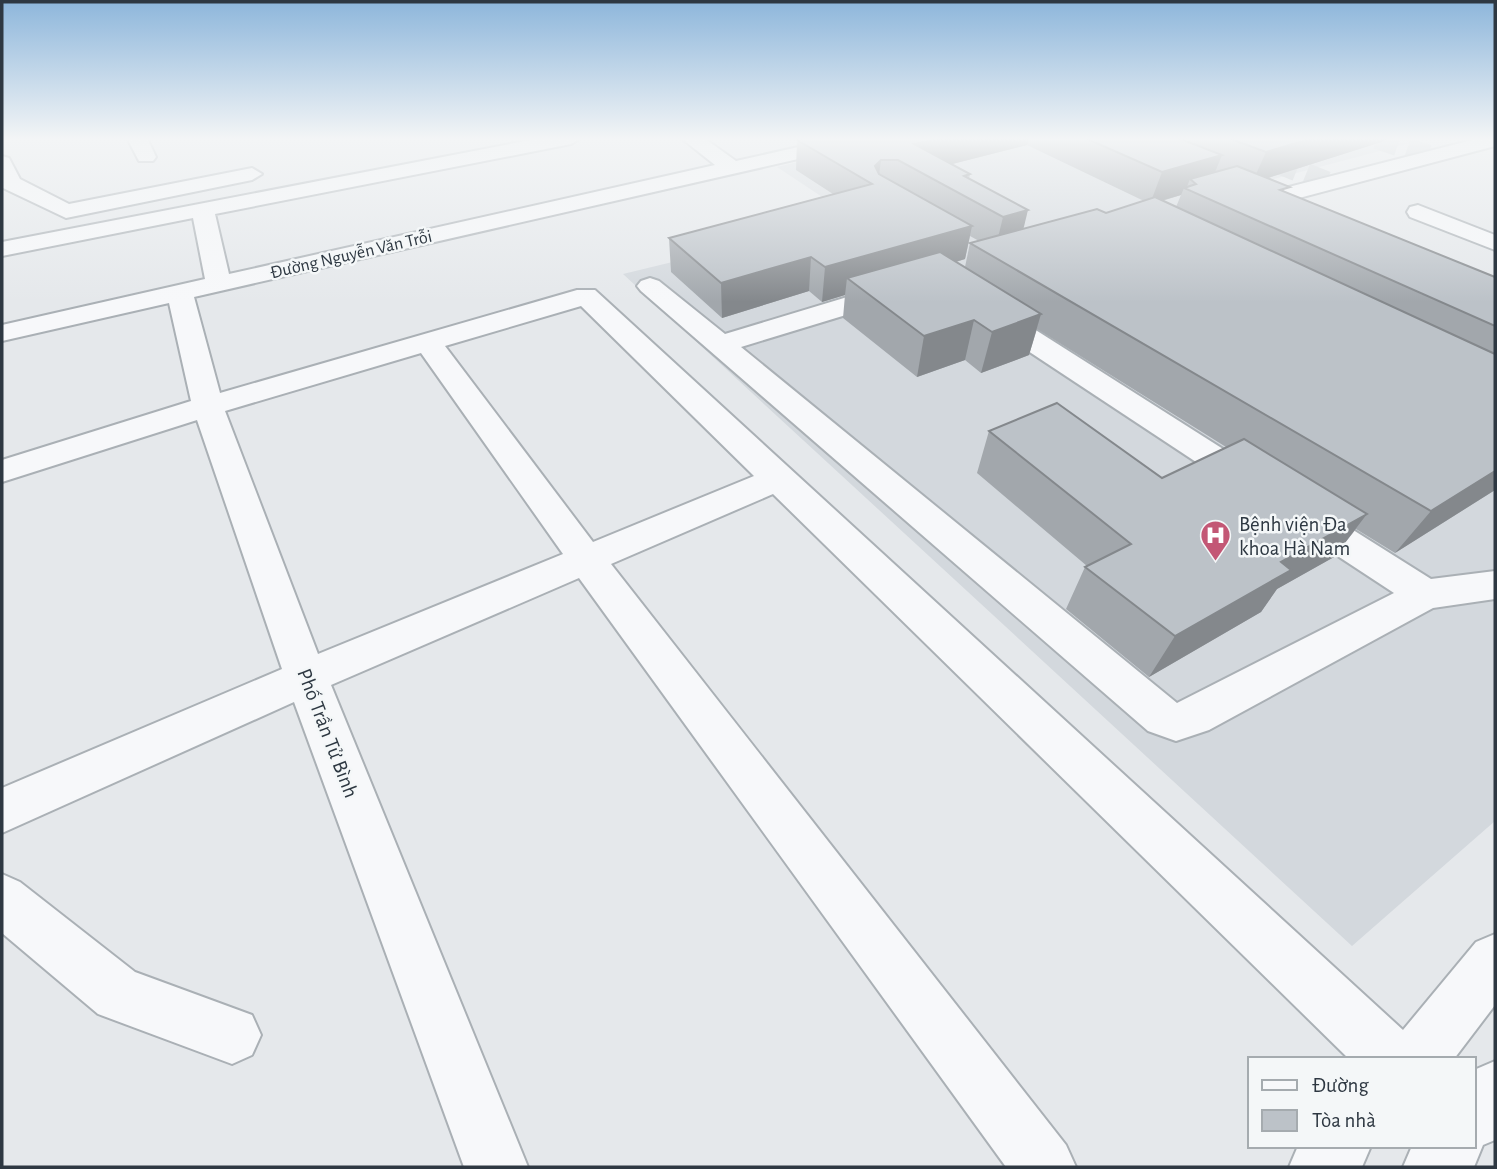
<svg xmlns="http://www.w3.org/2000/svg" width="1497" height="1169" font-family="'Alegreya Sans',sans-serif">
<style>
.built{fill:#d3d8dd}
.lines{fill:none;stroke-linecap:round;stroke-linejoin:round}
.minor-tunnel{stroke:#c0c5c9;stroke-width:22;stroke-dasharray:22 10;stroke-linecap:butt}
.minor-casing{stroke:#aab0b5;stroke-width:4}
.minor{fill:#f7f8fa;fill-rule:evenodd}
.wall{fill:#a2a7ac;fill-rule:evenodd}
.shaded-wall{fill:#84888c}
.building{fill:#bcc2c8;stroke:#84888c;stroke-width:2}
.labels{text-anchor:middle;stroke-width:5;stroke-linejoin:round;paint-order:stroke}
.far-street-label{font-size:18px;fill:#2e3842;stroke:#f4f7f8}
.poi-label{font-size:21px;fill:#2e3842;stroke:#f4f7f8;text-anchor:start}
.street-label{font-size:21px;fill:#2e3842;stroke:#f4f7f8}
</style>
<rect width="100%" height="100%" fill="#e5e8eb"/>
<g class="built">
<path d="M 899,138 L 1101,138 L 1495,305 L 1495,821 L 1352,946 L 623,274 L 854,218 L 777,167 Z"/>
<path d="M 1159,138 L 1429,138 L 1266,181 Z"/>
</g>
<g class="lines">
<g class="minor-tunnel">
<path d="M 1217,138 L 1331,184"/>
<path d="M 1377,138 L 1432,157"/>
</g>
<defs>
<g id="minor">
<path d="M 127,138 L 147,138 L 156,157 L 153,161 L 139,161 Z"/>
<path d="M 541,138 L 581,138 L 571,144 L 215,214 L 229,274 L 715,165 L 681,138 L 704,138 L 736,161 L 838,138 L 874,138 L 864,144 L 194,297 L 220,393 L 577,290 L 595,290 L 1403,1030 L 1476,942 L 1495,934 L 1495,1005 L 1454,1059 L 1349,1059 L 773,494 L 611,564 L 1066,1145 L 1076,1167 L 1006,1167 L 579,578 L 331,685 L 528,1167 L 464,1167 L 294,702 L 2,833 L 2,788 L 282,669 L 197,420 L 2,482 L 2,460 L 191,401 L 169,303 L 2,341 L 2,325 L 205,279 L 193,218 L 2,256 L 2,242 ZM 581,306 L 754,476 L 593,542 L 445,346 ZM 421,353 L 563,554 L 318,654 L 225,411 Z"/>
<path d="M 1480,138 L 1495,138 L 1495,146 L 1269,206 L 1258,199 L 1261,194 Z"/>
<path d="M 2,156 L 9,158 L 20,179 L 69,204 L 252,168 L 262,174 L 252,180 L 66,218 L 3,188 Z"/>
<path d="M 1418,205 L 1495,235 L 1495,250 L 1410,217 L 1407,212 L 1410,207 Z"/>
<path d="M 650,278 L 659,281 L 725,334 L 887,285 L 905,285 L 909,291 L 905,297 L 741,347 L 1177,703 L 1394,593 L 1289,524 L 1284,515 L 1289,506 L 1302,503 L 1315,506 L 1431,579 L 1495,571 L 1495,599 L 1433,608 L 1209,730 L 1176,741 L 1148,731 L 641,291 L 637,286 L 641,281 Z"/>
<path d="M 991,306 L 1001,308 L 1264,475 L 1269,483 L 1264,491 L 1252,494 L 1240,491 L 981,320 L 978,314 L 981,308 Z"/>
<path d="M 2,874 L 20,882 L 135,972 L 252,1015 L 261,1035 L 252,1055 L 232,1064 L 98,1014 L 2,933 Z"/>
<path d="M 1495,1061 L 1495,1140 L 1483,1145 L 1474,1167 L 1403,1167 L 1412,1146 L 1474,1146 L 1474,1070 Z"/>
<path d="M 1298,1146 L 1371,1146 L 1362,1167 L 1289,1167 Z"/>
</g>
</defs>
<use href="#minor" class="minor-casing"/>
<use href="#minor" class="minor"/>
</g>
<path class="wall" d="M 805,138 L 1394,138 L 1268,178 L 1287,193 L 1495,277 L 1495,490 L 1395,553 L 1356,529 L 1334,557 L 1277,589 L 1261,612 L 1149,677 L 1066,609 L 1085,567 L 1087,566 L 977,473 L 989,431 L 1162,478 L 1226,447 L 1037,329 L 1029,355 L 981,373 L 965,360 L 917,377 L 843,318 L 845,295 L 822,302 L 809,291 L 722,318 L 671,272 L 669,238 L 833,194 L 796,170 L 797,140 ZM 1027,145 L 1144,201 L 1106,213 L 1023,229 L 969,179 L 970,174 L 952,164 ZM 1181,195 L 1176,207 L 1162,201 ZM 970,236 L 979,241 L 970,243 L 965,267 L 956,262 L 965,259 Z"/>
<g class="shaded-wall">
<path d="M 941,138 L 1029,138 L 1027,145 L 921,172 L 914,144 Z"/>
<path d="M 1313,138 L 1394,138 L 1252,183 L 1266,152 Z"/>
<path d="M 1222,155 L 1209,187 L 1196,184 L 1190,179 L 1186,189 L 1184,188 L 1181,195 L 1150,204 L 1162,172 Z"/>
<path d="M 881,160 L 877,191 L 875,166 Z"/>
<path d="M 1028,210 L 1020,243 L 995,250 L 1003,217 Z"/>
<path d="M 972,226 L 965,259 L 862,290 L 847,278 L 845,295 L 822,302 L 825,267 Z"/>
<path d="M 811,257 L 809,291 L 722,318 L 721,283 Z"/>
<path d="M 1041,314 L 1029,355 L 981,373 L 992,332 Z"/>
<path d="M 974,320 L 965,360 L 917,377 L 924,336 Z"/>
<path d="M 1495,471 L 1495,490 L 1395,553 L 1431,511 Z"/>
<path d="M 1367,514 L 1334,557 L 1277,589 L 1261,612 L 1149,677 L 1175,636 L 1281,562 Z"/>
</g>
<g class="building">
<path d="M 805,138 L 941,138 L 914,144 L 970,174 L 964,176 L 1028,210 L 1003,217 L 898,160 L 881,160 L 875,166 L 879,174 L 972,226 L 825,267 L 811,257 L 721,283 L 669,238 L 872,184 L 797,140 Z"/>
<path d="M 1085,138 L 1178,138 L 1222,155 L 1162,172 Z"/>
<path d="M 1228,138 L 1313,138 L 1266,152 Z"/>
<path d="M 1237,166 L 1290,187 L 1280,190 L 1495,277 L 1495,326 L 1184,188 L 1196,184 L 1190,179 Z"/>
<path d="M 1155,197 L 1495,354 L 1495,471 L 1431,511 L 970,243 L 1097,209 L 1106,213 Z"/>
<path d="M 940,252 L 1041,314 L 992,332 L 974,320 L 924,336 L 847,278 Z"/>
<path d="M 1057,403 L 1162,478 L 1244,439 L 1367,514 L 1281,562 L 1291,570 L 1175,636 L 1085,567 L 1131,544 L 989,431 Z"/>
</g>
<linearGradient id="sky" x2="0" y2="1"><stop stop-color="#8db6db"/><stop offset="0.46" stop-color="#f3f5f6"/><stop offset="1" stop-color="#f3f5f6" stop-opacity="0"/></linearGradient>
<rect width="1497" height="302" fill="url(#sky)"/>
<defs>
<symbol id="hospital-pin" viewBox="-11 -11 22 30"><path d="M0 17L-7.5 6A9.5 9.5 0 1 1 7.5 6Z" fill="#c35775" stroke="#f4f7f8"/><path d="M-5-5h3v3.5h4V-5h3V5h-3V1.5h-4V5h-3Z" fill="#fff"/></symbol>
</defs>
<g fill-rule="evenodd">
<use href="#hospital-pin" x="1198" y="518" width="35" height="47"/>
</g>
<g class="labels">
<g class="far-street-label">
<text transform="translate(351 254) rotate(-13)" y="6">Đường Nguyễn Văn Trỗi</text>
</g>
<g class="poi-label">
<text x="1239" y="531">Bệnh viện Đa<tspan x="1239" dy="24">khoa Hà Nam</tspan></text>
</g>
<g class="street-label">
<text transform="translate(328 733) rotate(69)" y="7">Phố Trần Tử Bình</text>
</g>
</g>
<rect width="1497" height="1169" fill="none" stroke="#2e3842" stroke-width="7"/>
<rect x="1248" y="1057" width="228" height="91" fill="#f4f7f8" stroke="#a5abaf" stroke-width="2"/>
<rect x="1262" y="1080" width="35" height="10" fill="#f7f8fa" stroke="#a5abaf" stroke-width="2"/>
<text x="1312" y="1092" font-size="21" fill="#2e3842">Đường</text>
<rect x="1262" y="1110" width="35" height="21" fill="#bcc2c8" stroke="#a5abaf" stroke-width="2"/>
<text x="1312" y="1127" font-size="21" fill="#2e3842">Tòa nhà</text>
</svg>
